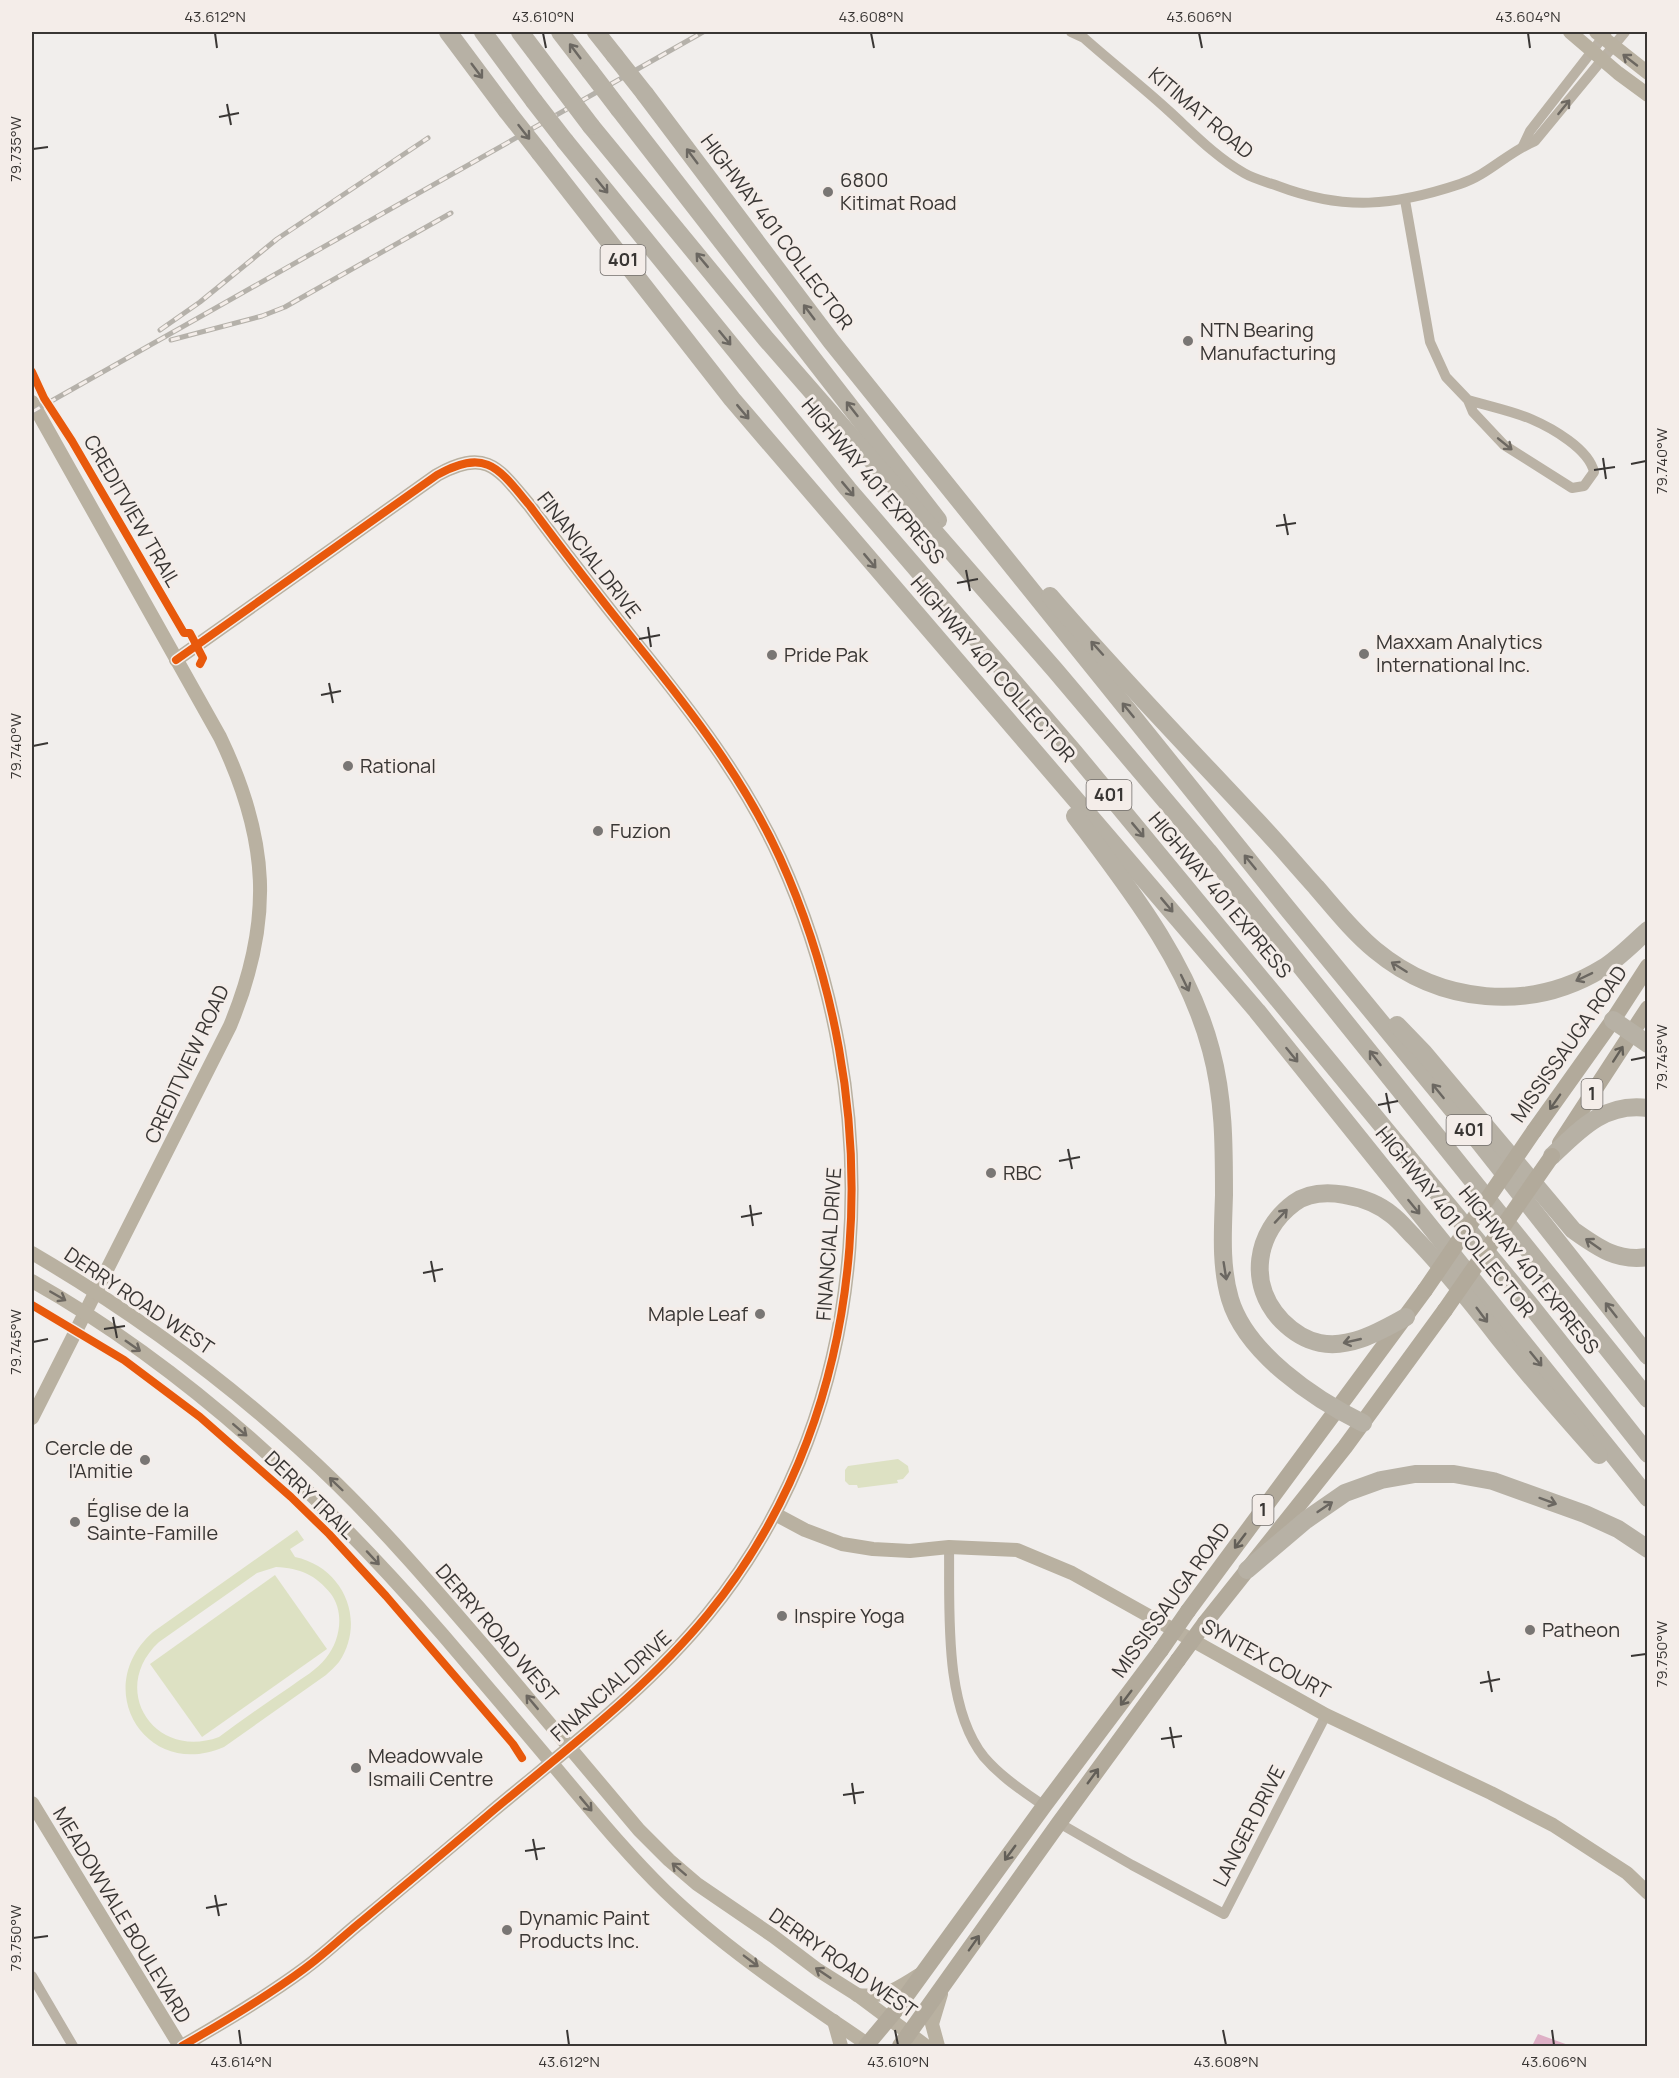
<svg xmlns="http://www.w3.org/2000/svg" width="1679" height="2078" font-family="Manrope,sans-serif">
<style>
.green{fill:#dde1c3;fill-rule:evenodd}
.water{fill:#deb0c6}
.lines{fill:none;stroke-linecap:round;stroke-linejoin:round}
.street{stroke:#bab2a5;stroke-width:10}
.secondary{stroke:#b9b1a1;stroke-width:14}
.primary{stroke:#b2aa9b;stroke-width:16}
.highway{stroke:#b7b1a5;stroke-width:18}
.rail-casing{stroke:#b5b1aa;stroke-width:5}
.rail{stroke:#f4ede9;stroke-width:3;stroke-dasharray:9;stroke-linecap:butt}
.primary-bridge{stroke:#b2aa9b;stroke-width:16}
.highway-bridge{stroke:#b7b1a5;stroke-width:18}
.cycleway-casing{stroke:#f4ede9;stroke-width:11}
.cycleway{stroke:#e8590c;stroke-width:8}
.oneway{stroke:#6b6761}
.oneway2{stroke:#6c6760}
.oneway3{stroke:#6d6861}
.oneway4{stroke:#635f58}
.ticks{fill:none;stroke:#393634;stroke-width:2}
.poi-dot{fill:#797674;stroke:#f4ede9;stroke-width:2}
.labels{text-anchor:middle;stroke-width:6;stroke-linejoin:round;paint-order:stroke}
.shield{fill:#f4ede9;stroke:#716d6a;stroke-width:1.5}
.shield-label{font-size:18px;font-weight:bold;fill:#393634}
.street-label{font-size:20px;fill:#393634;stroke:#f4ede9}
.poi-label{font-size:20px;fill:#393634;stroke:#f4ede9;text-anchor:start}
.neatline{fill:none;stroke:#393634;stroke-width:2}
.ticks-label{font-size:15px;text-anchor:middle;fill:#393634}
</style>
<rect width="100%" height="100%" fill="#f1eeec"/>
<g class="green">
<path d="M 898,1459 L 908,1466 L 909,1472 L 903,1479 L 897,1480 L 898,1483 L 858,1488 L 857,1485 L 849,1485 L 845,1481 L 845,1470 L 848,1466 Z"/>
<path d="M 297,1530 L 304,1540 L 290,1549 L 295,1557 C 343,1567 367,1620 339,1662 C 335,1667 330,1671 326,1675 L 224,1747 C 147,1781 89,1689 153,1632 ZM 276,1567 C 300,1568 316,1575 331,1594 C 345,1613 340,1641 326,1658 C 317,1670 302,1678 290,1687 C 266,1703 242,1720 219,1737 C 154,1761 108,1689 159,1642 L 257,1573 Z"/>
<path d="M 275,1575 L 327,1649 L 202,1737 L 150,1664 Z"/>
</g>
<path class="water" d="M 1538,2034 L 1571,2046 L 1532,2046 Z"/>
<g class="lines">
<g class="street">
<path d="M 1071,32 L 1084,38 C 1112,63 1143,87 1170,112 C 1194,134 1216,157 1244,173 C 1254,179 1267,182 1278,186 C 1344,211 1394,206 1460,184 C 1488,175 1508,152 1535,141 L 1625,32"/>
<path d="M 1523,146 L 1530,131 L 1607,32"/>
<path d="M 1405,200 L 1430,342 L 1446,377 L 1468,400 L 1473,412 L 1504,445 L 1572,488 L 1584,486 L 1594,472 C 1589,449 1552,428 1531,419 C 1512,411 1488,406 1468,400"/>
<path d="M 949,1547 C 950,1609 943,1706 984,1757 C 1001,1777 1023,1791 1044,1806"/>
<path d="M 1059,1823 L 1132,1865 L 1224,1914 L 1326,1715"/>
<path d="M 32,1976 L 73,2046"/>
</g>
<g class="secondary">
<path d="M 1570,32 L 1618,73 L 1648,95"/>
<path d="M 1596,32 L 1648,73"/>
<path d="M 32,402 L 220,737 C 269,839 274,920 230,1026 L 32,1418"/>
<path d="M 176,660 L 437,475 C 487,447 499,469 530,506 C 565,553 600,598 636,643 C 691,711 744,779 780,858 C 889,1099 880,1404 708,1614 C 645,1691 564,1751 488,1815 C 447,1850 405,1885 363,1920 C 343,1936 325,1954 304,1969 C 265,1998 224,2022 182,2046"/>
<path d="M 32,1253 C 143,1318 246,1395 338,1485 C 392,1538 441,1596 490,1653 C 540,1712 590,1771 639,1830 L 669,1860 L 697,1884 L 773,1936 L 818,1970 L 856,1994 L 926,2046"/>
<path d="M 32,1281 C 190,1370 324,1498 443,1635 C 484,1683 525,1731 565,1779 C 597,1817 629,1856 665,1891 C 726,1950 800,1998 870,2046"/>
<path d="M 775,1514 L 805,1530 L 842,1544 L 873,1549 L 910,1551 L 949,1547 L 1017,1550 L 1072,1573 L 1326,1715 L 1491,1793 L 1553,1825 L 1627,1873 L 1648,1893"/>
<path d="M 32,1803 L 180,2046"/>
<path d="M 857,1995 C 886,1998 896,1989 919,1975"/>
<path d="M 834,2021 L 841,2046"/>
<path d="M 938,2046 L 932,2024 L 941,1994"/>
</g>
<g class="primary">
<path d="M 1534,1131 L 1613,1020 L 1648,966"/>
<path d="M 1560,1143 L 1648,1008"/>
<path d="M 1188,1611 L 1425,1290"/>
<path d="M 1205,1623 L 1345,1447 L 1445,1310"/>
<path d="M 866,2046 L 896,2010 L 1044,1806 L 1161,1650"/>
<path d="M 900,2046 L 1059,1823 L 1178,1660"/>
</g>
<g class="highway">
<path d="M 448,32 L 507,111"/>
<path d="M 483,32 L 534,101"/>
<path d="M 520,32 L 560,85"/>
<path d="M 560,32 L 590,71"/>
<path d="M 596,32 L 615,56"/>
<path d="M 645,94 L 831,341 L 1287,908 L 1480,1143 L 1648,1356"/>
<path d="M 619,109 L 938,520"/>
<path d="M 591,126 L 766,339 L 1055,670 L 1208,851 L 1648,1399"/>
<path d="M 565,141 L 848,489 L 1074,752 L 1531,1306 L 1648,1454"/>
<path d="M 540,153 L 732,399 L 1257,1011 L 1648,1498"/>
<path d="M 1050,596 C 1116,673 1187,746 1256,820 C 1277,842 1296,865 1316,887 C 1335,909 1353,932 1375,950 C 1440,1004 1530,1013 1603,968 C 1619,958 1633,943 1648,930"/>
<path d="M 1075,816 C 1129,888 1188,962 1211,1050 C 1224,1098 1224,1146 1224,1195 C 1223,1229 1220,1265 1230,1299 C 1246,1353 1314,1399 1363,1423"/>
<path d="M 1613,1020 L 1648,1044"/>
<path d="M 1397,1025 L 1424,1053 L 1573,1230 C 1597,1247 1617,1262 1648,1257"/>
<path d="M 1552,1156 C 1580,1129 1605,1102 1648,1108"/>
<path d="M 1406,1317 C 1380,1331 1351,1349 1320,1343 C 1305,1340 1293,1332 1282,1321 C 1247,1285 1255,1232 1294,1203 C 1320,1184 1369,1196 1392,1215 C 1400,1221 1407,1230 1414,1237 C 1445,1269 1472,1303 1499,1338 C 1531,1378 1565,1417 1599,1455"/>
<path d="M 1247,1570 L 1306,1520 L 1345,1493 L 1381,1480 L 1415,1474 L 1454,1474 L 1493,1481 L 1585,1514 L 1618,1529 L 1648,1549"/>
</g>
<defs>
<g id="rail">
<path d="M 160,330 L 200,302 L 277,239 L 428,138"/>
<path d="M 171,340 L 262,316 L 285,307 L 451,213"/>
<path d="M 32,412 L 703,32"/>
</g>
</defs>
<use href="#rail" class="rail-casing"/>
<use href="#rail" class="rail"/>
<g class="primary-bridge">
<path d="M 1425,1290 L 1534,1131"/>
<path d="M 1445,1310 L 1552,1156"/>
<path d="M 1161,1650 L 1188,1611"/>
<path d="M 1178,1660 L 1205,1623"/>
</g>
<g class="highway-bridge">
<path d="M 615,56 L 645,94"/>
<path d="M 590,71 L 619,109"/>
<path d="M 560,85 L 591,126"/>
<path d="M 534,101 L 565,141"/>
<path d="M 507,111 L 540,153"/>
</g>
<defs>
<g id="cycleway">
<path d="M 32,372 L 44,398 L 72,441 L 184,633 L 190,633 L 203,658 L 200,664"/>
<path d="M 176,660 L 437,475 C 487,447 499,469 530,506 C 565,553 600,598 636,643 C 691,711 744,779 780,858 C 889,1099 880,1404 708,1614 C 645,1691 564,1751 488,1815 C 447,1850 405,1885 363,1920 C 343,1936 325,1954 304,1969 C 265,1998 224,2022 182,2046"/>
<path d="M 32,1305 L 124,1360 L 200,1417 L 291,1497 L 329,1534 L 386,1596 L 513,1744 L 522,1758"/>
</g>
</defs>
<use href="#cycleway" class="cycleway-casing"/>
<use href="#cycleway" class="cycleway"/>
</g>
<defs><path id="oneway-shaft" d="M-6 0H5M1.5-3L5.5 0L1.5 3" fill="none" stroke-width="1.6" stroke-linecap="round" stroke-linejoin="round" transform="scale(1.5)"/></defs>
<g class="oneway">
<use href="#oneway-shaft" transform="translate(575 51) rotate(-127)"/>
<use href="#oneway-shaft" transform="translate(477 71) rotate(53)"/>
<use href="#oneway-shaft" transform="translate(524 132) rotate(52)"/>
<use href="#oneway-shaft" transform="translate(692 156) rotate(-127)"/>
<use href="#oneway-shaft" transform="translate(602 186) rotate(51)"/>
<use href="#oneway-shaft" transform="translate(702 260) rotate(-130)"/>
<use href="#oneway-shaft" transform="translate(809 312) rotate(-127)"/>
<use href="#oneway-shaft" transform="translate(725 338) rotate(51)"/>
<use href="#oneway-shaft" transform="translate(852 409) rotate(-128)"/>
<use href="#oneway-shaft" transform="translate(743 412) rotate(50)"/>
<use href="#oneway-shaft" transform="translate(848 489) rotate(50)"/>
<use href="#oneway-shaft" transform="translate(870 561) rotate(50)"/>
<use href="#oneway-shaft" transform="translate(1097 648) rotate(-132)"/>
<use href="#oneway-shaft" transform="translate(1128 710) rotate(-129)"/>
<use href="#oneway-shaft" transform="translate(1138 830) rotate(50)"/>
<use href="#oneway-shaft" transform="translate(1250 862) rotate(-129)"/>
<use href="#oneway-shaft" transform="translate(1167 905) rotate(50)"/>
<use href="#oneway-shaft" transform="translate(1399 967) rotate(-148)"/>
<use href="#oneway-shaft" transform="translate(1584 977) rotate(154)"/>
<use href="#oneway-shaft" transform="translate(1185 983) rotate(64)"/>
<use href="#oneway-shaft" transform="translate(1292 1055) rotate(51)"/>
<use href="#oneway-shaft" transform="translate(1375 1058) rotate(-128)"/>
<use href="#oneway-shaft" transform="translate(1438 1091) rotate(-129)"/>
<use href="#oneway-shaft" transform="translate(1414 1207) rotate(51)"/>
<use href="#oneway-shaft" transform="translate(1281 1216) rotate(-47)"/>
<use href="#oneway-shaft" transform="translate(1593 1244) rotate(-145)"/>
<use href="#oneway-shaft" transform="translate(1225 1271) rotate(81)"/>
<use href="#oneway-shaft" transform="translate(1611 1310) rotate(-128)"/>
<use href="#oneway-shaft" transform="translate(1482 1315) rotate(53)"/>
<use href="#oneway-shaft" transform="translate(1352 1341) rotate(167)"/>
<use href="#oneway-shaft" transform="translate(1536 1359) rotate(51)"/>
<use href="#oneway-shaft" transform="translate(1548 1501) rotate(20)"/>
<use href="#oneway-shaft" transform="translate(1325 1507) rotate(-34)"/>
</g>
<g class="oneway2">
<use href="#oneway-shaft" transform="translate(1630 60) rotate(-142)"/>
<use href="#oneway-shaft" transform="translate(58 1296) rotate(30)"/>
<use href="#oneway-shaft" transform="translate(133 1346) rotate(35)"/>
<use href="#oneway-shaft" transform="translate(240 1430) rotate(41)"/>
<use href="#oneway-shaft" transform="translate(336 1484) rotate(-136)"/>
<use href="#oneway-shaft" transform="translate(373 1558) rotate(47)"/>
<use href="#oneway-shaft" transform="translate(532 1702) rotate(-130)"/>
<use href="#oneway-shaft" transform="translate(586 1804) rotate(50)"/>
<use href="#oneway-shaft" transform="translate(679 1869) rotate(-139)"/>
<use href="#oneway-shaft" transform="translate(751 1961) rotate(37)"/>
<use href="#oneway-shaft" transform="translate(823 1973) rotate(-146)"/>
</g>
<g class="oneway3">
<use href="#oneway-shaft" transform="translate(1564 107) rotate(-51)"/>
<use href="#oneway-shaft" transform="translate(1505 444) rotate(39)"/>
</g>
<g class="oneway4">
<use href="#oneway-shaft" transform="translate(1618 1054) rotate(-57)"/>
<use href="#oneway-shaft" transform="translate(1555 1102) rotate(125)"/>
<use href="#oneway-shaft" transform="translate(1240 1541) rotate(127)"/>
<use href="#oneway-shaft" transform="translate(1126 1698) rotate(127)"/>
<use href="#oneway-shaft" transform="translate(1093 1776) rotate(-54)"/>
<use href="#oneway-shaft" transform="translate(1010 1853) rotate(126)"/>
<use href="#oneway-shaft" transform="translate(974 1943) rotate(-55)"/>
</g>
<path class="ticks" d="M 215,33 L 217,48M 543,33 L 546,48M 871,33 L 874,48M 1199,33 L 1202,48M 1528,33 L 1530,48M 227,104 L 231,125M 219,117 L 239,113M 33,149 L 48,147M 1603,458 L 1606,479M 1631,464 L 1646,461M 1594,470 L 1615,467M 1284,514 L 1288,535M 1276,526 L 1296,523M 966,570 L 970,591M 957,583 L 978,579M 648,627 L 651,647M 639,639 L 660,635M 329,683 L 333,703M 321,695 L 341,691M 33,746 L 48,743M 1631,1060 L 1646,1057M 1386,1093 L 1390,1113M 1378,1105 L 1398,1101M 1068,1149 L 1072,1169M 1059,1161 L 1080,1157M 750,1205 L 753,1226M 741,1217 L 762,1213M 431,1261 L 435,1282M 423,1273 L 443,1269M 113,1317 L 117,1338M 104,1329 L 125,1326M 33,1342 L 48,1339M 1631,1656 L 1646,1654M 1488,1671 L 1492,1692M 1480,1683 L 1500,1679M 1170,1727 L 1174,1748M 1161,1739 L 1182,1736M 852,1783 L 855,1804M 843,1795 L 864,1792M 533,1839 L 537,1860M 525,1851 L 545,1848M 215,1895 L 219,1916M 206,1908 L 227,1904M 33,1938 L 48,1936M 239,2030 L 241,2045M 567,2030 L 569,2045M 895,2030 L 898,2045M 1223,2030 L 1226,2045M 1552,2030 L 1554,2045"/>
<g class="poi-dot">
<circle cx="828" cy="192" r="6"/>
<circle cx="1188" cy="341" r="6"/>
<circle cx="1364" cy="654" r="6"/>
<circle cx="772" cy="655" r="6"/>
<circle cx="348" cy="766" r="6"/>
<circle cx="598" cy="831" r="6"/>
<circle cx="991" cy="1173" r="6"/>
<circle cx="760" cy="1314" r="6"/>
<circle cx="145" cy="1460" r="6"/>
<circle cx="75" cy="1522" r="6"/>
<circle cx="782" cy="1616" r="6"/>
<circle cx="1530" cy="1630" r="6"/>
<circle cx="356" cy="1768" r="6"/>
<circle cx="507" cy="1930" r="6"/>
</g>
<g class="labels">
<g class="shield">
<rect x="600.5" y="245" width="45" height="30" rx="4.5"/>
<rect x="1086.5" y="780" width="45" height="30" rx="4.5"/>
<rect x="1581.5" y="1079" width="21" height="30" rx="4.5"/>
<rect x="1446.5" y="1115" width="45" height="30" rx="4.5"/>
<rect x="1252.5" y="1495" width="21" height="30" rx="4.5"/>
</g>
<g class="shield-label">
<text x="623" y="266">401</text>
<text x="1109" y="801">401</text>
<text x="1592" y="1100">1</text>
<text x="1469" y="1136">401</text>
<text x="1263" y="1516">1</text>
</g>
<g class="street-label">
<text transform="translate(1201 113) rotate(40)" y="7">KITIMAT ROAD</text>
<text transform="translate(777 232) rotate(53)" y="7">HIGHWAY 401 COLLECTOR</text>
<text transform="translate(873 481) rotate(50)" y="7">HIGHWAY 401 EXPRESS</text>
<text transform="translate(132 511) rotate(60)" y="7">CREDITVIEW TRAIL</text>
<text transform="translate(589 555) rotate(52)" y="7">FINANCIAL DRIVE</text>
<text transform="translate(993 669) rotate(49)" y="7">HIGHWAY 401 COLLECTOR</text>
<text transform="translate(1220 895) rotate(50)" y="7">HIGHWAY 401 EXPRESS</text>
<text transform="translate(1569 1044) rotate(-55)" y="7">MISSISSAUGA ROAD</text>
<text transform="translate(187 1064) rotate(-65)" y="7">CREDITVIEW ROAD</text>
<text transform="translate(1455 1222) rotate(51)" y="7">HIGHWAY 401 COLLECTOR</text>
<text transform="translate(829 1244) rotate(-86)" y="7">FINANCIAL DRIVE</text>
<text transform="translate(1529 1270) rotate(51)" y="7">HIGHWAY 401 EXPRESS</text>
<text transform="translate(139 1301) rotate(34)" y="7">DERRY ROAD WEST</text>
<text transform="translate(310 1495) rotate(44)" y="7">DERRY TRAIL</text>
<text transform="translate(1171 1600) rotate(-54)" y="7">MISSISSAUGA ROAD</text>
<text transform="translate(497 1633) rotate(49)" y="7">DERRY ROAD WEST</text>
<text transform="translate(1266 1659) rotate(29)" y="7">SYNTEX COURT</text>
<text transform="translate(611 1686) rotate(-42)" y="7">FINANCIAL DRIVE</text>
<text transform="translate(1249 1826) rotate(-63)" y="7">LANGER DRIVE</text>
<text transform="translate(122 1915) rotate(59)" y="7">MEADOWVALE BOULEVARD</text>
<text transform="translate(843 1963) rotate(35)" y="7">DERRY ROAD WEST</text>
</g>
<g class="poi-label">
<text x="840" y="187">6800<tspan x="840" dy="23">Kitimat Road</tspan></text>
<text x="1200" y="337">NTN Bearing<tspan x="1200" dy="23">Manufacturing</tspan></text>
<text x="1376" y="649">Maxxam Analytics<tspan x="1376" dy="23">International Inc.</tspan></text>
<text x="784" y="662">Pride Pak</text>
<text x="360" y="773">Rational</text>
<text x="610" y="838">Fuzion</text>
<text x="1003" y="1180">RBC</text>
<text x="748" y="1321" text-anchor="end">Maple Leaf</text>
<text x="133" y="1455" text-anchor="end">Cercle de<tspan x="133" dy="23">l'Amitie</tspan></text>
<text x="87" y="1517">Église de la<tspan x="87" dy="23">Sainte-Famille</tspan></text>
<text x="794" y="1623">Inspire Yoga</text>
<text x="1542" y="1637">Patheon</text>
<text x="368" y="1763">Meadowvale<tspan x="368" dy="23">Ismaili Centre</tspan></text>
<text x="519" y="1925">Dynamic Paint<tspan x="519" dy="23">Products Inc.</tspan></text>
</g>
</g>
<rect width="1679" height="2078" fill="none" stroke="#f4ede9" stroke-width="66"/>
<rect x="33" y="33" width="1613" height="2012" class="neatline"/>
<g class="ticks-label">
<text x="215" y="22">43.612°N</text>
<text x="543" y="22">43.610°N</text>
<text x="871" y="22">43.608°N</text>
<text x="1199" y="22">43.606°N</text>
<text x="1528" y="22">43.604°N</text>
<text transform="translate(16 149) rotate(-90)" y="5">79.735°W</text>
<text transform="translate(1662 461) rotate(-90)" y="5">79.740°W</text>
<text transform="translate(16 746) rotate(-90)" y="5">79.740°W</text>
<text transform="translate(1662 1057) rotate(-90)" y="5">79.745°W</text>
<text transform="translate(16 1342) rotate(-90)" y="5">79.745°W</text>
<text transform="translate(1662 1654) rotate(-90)" y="5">79.750°W</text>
<text transform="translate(16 1938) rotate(-90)" y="5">79.750°W</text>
<text x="241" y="2067">43.614°N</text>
<text x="569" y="2067">43.612°N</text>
<text x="898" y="2067">43.610°N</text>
<text x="1226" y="2067">43.608°N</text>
<text x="1554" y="2067">43.606°N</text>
</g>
</svg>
